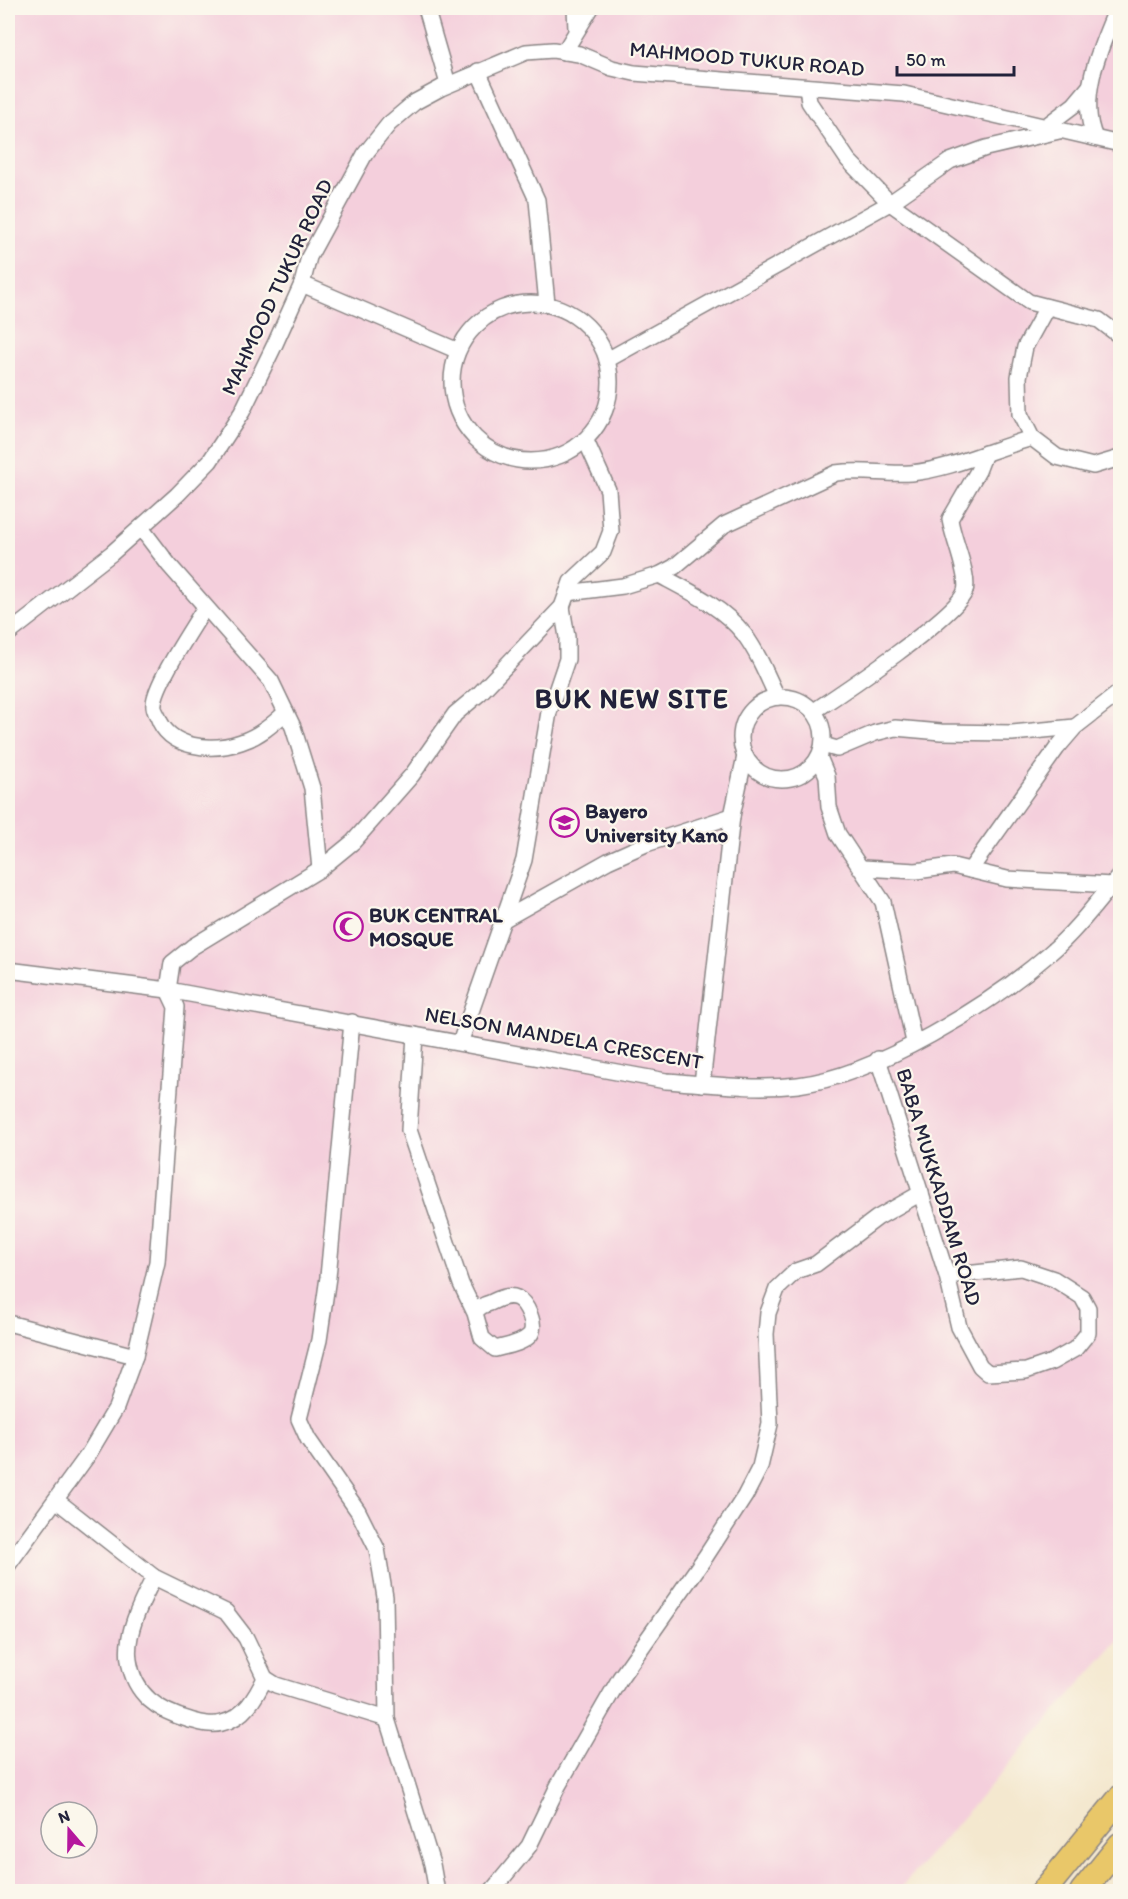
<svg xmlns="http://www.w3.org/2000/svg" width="1128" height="1899" font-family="Itim,sans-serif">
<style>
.built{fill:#f4cfdc;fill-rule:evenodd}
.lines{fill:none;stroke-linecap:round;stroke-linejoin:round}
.minor-casing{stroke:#8b8585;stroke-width:18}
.primary-casing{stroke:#8b8585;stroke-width:27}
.minor{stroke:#fff;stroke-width:15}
.primary{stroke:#e9c769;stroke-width:24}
.labels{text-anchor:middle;stroke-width:4.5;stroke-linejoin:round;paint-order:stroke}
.street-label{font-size:21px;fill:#22223b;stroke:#fbf7ec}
.poi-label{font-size:21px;font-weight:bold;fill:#22223b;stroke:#fbf7ec;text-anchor:start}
.district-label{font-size:27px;font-weight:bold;letter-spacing:1.5px;fill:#22223b;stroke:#fbf7ec}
</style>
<rect width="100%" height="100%" fill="#fbf7ec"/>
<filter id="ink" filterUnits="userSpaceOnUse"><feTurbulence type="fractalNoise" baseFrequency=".0167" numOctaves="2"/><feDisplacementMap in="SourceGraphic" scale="12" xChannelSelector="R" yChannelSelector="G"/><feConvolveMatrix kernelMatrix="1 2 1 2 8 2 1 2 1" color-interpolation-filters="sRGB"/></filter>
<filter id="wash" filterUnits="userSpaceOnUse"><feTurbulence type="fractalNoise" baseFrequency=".008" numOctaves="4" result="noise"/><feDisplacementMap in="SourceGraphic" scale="24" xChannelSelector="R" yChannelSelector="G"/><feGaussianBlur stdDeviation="1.35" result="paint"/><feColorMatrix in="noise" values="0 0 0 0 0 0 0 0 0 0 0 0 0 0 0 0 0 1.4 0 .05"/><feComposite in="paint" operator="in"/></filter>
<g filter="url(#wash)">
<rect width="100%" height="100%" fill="#f4e8cf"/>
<path class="built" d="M 8,8 L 1120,8 L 1120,1638 L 898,1891 L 8,1892 ZM 51,1812 L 87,1812 L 87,1848 L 51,1848 Z"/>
</g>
<g filter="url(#ink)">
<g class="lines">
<defs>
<g id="minor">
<path d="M 426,8 L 448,84"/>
<path d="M 575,8 L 576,29"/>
<path d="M 564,52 L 591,8"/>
<path d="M 478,71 L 537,200 L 547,304"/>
<path d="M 807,87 L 809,102 L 848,160 L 890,203 L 1029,302 L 1099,320 L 1120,336"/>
<path d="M 1046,126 L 1074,105 L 1090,86"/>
<path d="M 1095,138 C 1077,97 1101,46 1117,8"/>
<path d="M 302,284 L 456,350"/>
<circle cx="531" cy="382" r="79"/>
<path d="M 1047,307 L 1025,347 L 1019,377 L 1020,414 L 1032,438 L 1057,457 L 1093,466 L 1120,458"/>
<path d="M 607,360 L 890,203 L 950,161 L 986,148 L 1059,131"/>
<path d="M 141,528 L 169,565 L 271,681 L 293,727 L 312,788 L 320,869"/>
<path d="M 659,575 C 689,591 723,607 744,634 C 758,653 767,675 777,697"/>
<path d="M 567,593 L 623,586 L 659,575 L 674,567 L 724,525 L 836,473 C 861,469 886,475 911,473 C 952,469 992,449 1032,438"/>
<path d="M 205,607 C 193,628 155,683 154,704 C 153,708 156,713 158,717 C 169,749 212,752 241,742 C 259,736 272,725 286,712"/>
<path d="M 8,634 L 112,553 L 177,495 L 210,461 L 242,412 L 275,344 L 302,284 L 309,257 L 365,154 L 389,124 L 415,102 L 441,88 L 526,52 L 553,50 L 579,54 L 612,68 L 634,73 L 904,94 L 1120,144"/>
<circle cx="782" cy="738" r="41"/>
<path d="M 814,711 C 840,694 958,615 965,591 C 970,576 952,537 950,519 L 978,471 L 985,453"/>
<path d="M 823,745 L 837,749 L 875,733 L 895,728 L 941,732 L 1012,733 L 1075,727"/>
<path d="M 819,757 L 827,776 L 829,807 L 838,834 L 883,902 L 914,1042"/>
<path d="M 863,868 L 916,871 L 953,866 L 1007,879 L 1112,885"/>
<path d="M 970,870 L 1057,748 L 1075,727 L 1120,692"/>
<path d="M 503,920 L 608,861 L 646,844 L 732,816"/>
<path d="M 8,970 L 168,990 L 666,1081 C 709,1084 754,1090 798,1085 C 877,1075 990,1005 1050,953 C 1076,931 1098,901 1120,875"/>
<path d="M 352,1022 L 328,1277 L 319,1340 L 299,1419 L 308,1439 L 358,1511 L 377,1549 L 385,1597 L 387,1719 L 432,1864 L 437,1892"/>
<path d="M 415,1035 L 409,1130 L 461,1284 L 475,1313 L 482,1338 L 495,1349 C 506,1346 522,1344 530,1335 C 537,1326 527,1303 517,1298 C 508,1294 498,1299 490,1303 C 483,1305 479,1307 475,1313"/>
<path d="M 460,1043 L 524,860 L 549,712 L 567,659 L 567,637 L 562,607"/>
<path d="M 878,1059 L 947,1276 L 959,1327 L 980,1366 L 988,1373 L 1026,1371 L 1052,1362 L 1075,1349 L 1088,1333 L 1088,1308 L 1082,1297 L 1054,1279 L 1021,1268 L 947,1276"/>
<path d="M 702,1084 L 732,816 L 745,756"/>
<path d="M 8,1323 L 135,1356"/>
<path d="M 56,1500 L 154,1577 L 226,1612 L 246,1638 L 265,1678 L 276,1685 L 387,1719"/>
<path d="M 8,1565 L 88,1455 L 116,1408 L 135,1356 L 157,1262 L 176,1007 L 168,990 L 172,963 L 192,947 L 320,869 L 353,842 L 412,775 L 455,714 L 480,693 L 562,607 L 571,582 L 603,552 L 611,531 L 608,490 L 586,441"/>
<path d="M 154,1577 C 142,1601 125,1633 129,1660 C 134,1695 158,1711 190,1720 C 201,1723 211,1726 222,1723 C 244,1718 256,1697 265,1678"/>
<path d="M 491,1892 L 529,1846 L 558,1786 L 620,1678 L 706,1556 L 745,1496 L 760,1467 L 770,1424 L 766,1334 L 768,1313 L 777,1289 L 796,1271 L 816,1264 L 877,1218 L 921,1193"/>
</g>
<g id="primary">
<path d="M 1043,1892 L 1120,1798"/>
<path d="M 1082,1892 L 1120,1845"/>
</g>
</defs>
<use href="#minor" class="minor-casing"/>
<use href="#primary" class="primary-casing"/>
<use href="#minor" class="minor"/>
<use href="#primary" class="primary"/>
</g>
</g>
<defs>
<symbol id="university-ring" viewBox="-11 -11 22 22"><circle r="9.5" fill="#fbf7ec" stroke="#b5179e" stroke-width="1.5"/><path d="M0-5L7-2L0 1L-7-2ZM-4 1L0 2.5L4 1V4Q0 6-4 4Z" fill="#b5179e"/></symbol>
<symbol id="mosque-ring" viewBox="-11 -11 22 22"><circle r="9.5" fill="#fbf7ec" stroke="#b5179e" stroke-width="1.5"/><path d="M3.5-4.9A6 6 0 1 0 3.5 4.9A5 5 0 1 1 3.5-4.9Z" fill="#b5179e"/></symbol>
</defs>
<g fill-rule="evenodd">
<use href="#university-ring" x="548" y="806" width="33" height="33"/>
<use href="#mosque-ring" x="332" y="910" width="33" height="33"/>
</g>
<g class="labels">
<g class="street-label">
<text transform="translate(747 59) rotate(5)" y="7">MAHMOOD TUKUR ROAD</text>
<text transform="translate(277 287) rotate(-65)" y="7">MAHMOOD TUKUR ROAD</text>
<text transform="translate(564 1038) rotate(10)" y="7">NELSON MANDELA CRESCENT</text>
<text transform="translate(939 1187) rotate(73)" y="7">BABA MUKKADDAM ROAD</text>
</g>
<g class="poi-label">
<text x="585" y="818">Bayero<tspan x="585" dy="24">University Kano</tspan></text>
<text x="369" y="922">BUK CENTRAL<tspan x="369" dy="24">MOSQUE</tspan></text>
</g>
<g class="district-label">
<text x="632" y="708">BUK NEW SITE</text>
</g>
</g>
<rect width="1128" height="1899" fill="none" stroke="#fbf7ec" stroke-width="30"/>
<g transform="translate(69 1830) rotate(340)"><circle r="28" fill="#fbf7ec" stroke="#a4a2a5" stroke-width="1.5"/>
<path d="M0-4.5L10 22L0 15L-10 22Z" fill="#b5179e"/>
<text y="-9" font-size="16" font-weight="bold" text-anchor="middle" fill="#22223b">N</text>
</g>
<path d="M897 66v9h117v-9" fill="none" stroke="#22223b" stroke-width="3"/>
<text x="906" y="66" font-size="18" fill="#22223b" stroke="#fbf7ec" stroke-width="4.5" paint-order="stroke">50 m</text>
</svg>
